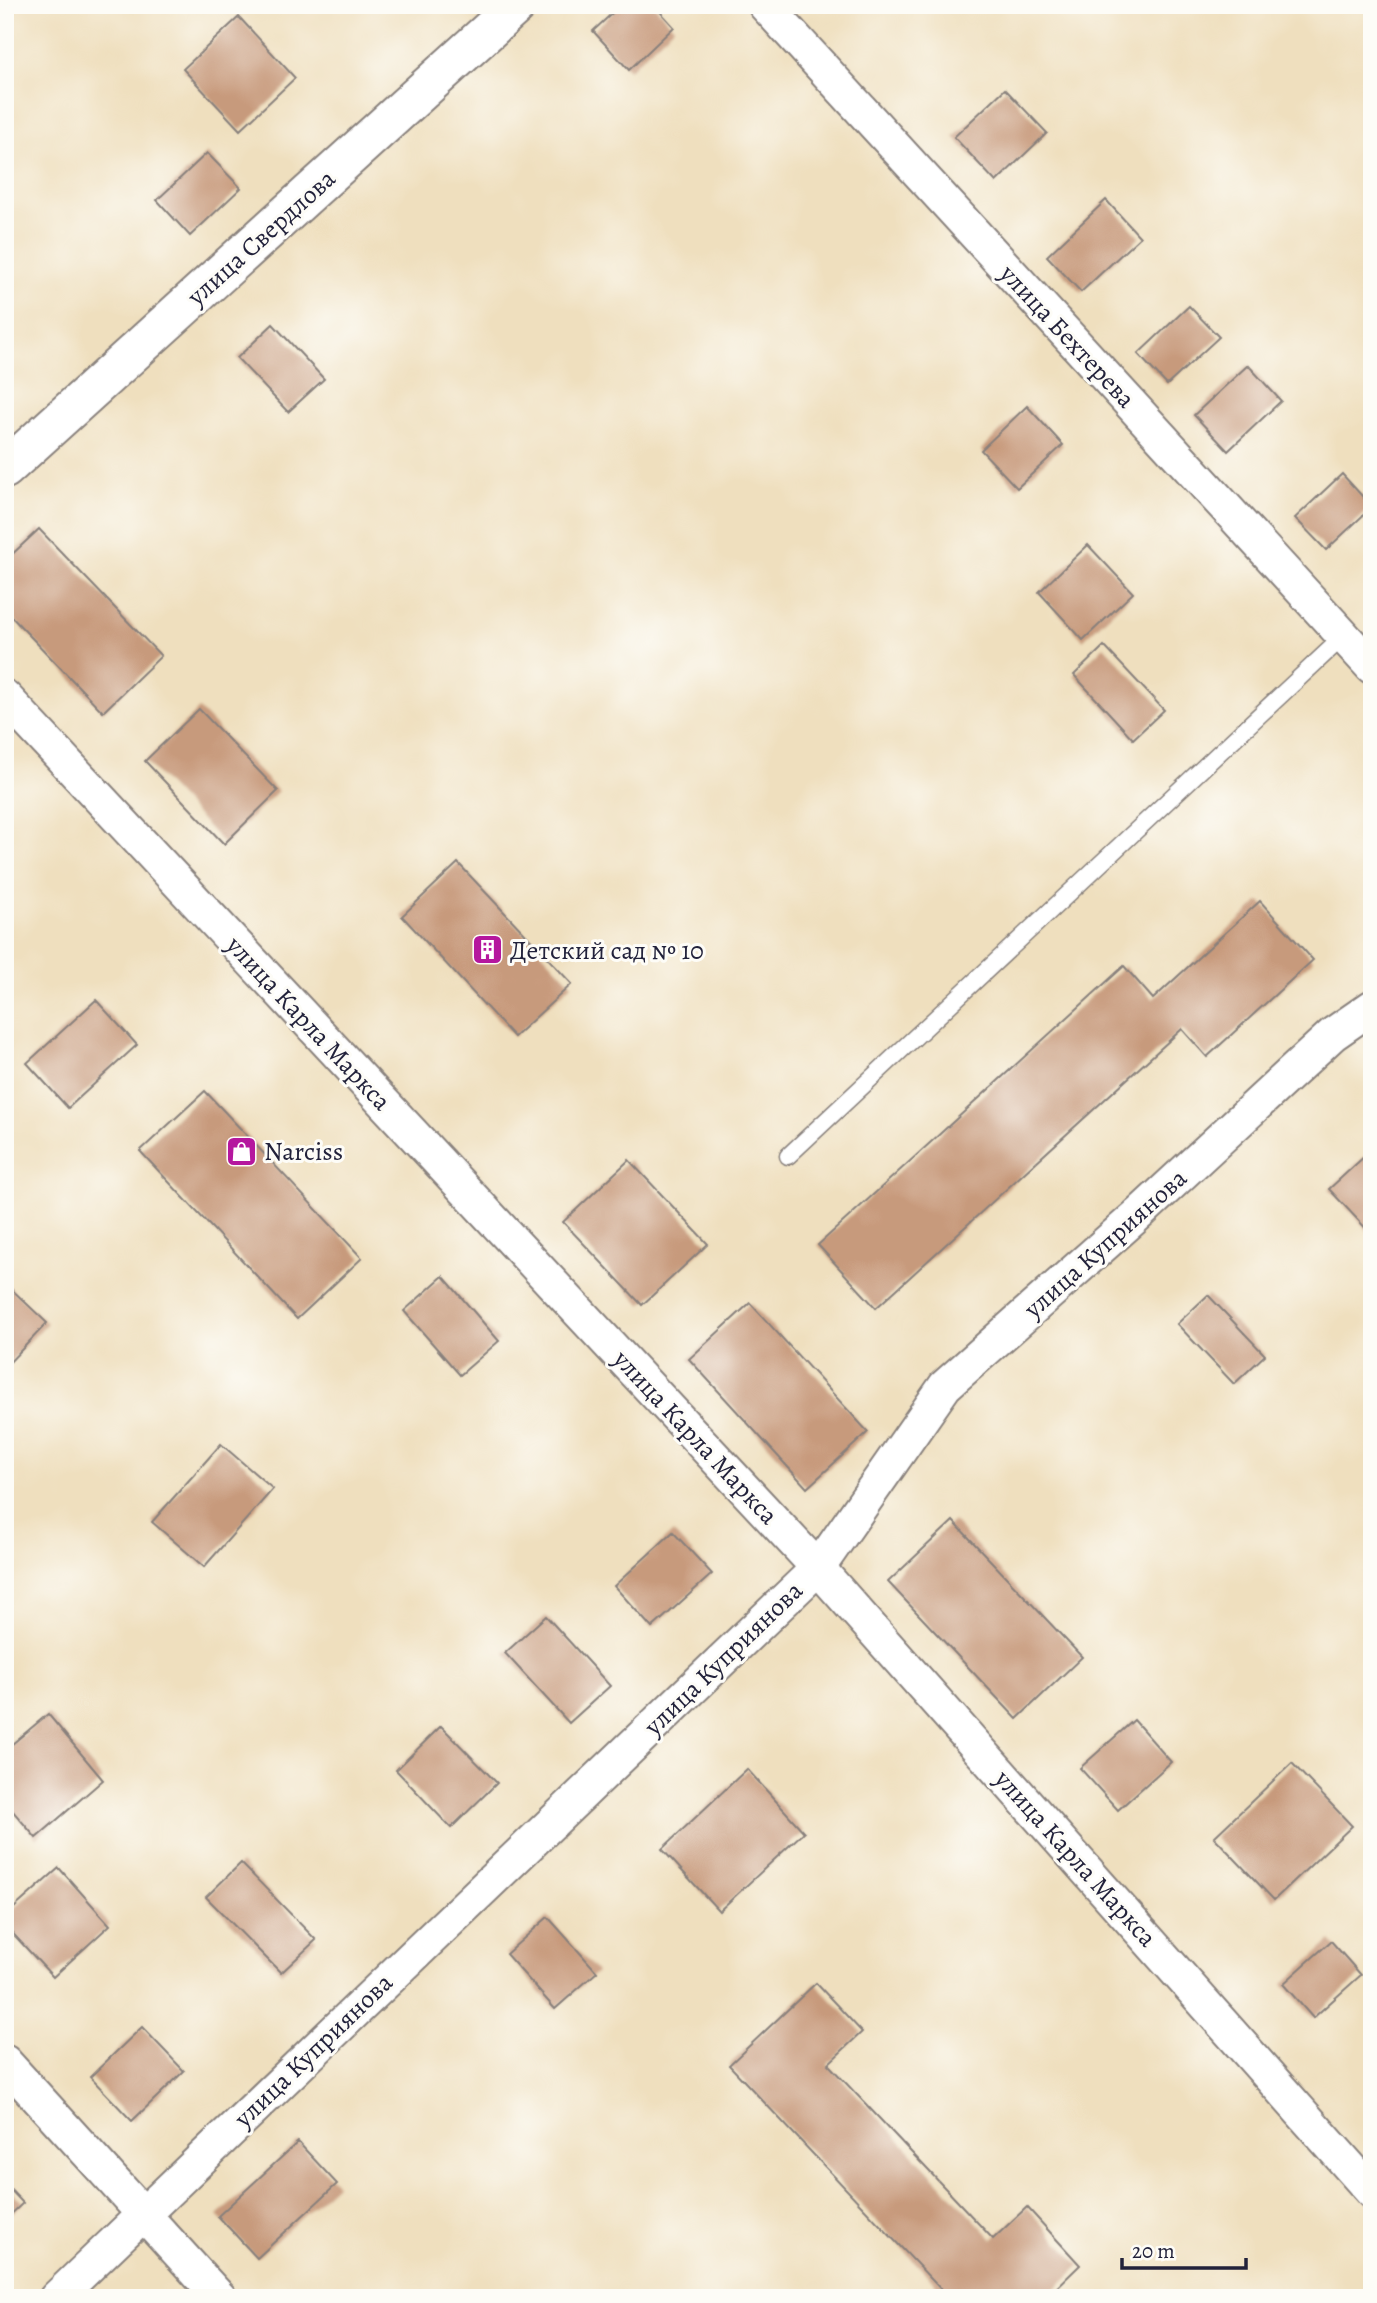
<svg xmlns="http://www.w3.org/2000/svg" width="1377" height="2303" font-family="Alegreya,serif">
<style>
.building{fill:#c79a7c}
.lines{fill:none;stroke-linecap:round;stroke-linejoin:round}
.lane-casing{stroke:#88807c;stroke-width:19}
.street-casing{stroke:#88807c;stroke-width:37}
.secondary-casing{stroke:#88807c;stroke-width:42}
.lane{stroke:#fff;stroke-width:16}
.street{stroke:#fff;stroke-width:33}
.secondary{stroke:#fff;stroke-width:38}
.labels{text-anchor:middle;stroke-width:6;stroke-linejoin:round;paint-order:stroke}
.street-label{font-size:26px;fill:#22223b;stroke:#fdfcf7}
.poi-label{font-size:26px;fill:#22223b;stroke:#fdfcf7;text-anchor:start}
</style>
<rect width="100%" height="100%" fill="#fdfcf7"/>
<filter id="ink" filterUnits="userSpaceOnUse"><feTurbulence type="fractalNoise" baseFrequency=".0143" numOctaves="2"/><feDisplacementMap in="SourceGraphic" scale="14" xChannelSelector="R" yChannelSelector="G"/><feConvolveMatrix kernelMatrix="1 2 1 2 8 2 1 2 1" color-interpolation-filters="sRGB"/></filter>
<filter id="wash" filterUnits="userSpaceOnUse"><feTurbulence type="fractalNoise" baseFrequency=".00686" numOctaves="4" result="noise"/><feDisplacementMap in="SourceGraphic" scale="28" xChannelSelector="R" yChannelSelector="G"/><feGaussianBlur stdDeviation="1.57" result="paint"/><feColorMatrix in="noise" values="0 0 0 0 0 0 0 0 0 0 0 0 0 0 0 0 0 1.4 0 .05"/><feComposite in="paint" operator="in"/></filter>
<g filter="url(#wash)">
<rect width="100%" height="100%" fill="#efdfbe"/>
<g id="blocks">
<g class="building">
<path d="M 621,5 L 654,5 L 674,27 L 629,70 L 593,31 Z"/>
<path d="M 239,17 L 295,78 L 240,130 L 183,69 Z"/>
<path d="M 1005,89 L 1047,133 L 996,182 L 954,137 Z"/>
<path d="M 207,153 L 241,188 L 190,236 L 157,200 Z"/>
<path d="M 1106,200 L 1140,237 L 1081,292 L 1047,256 Z"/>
<path d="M 1189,306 L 1219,337 L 1167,385 L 1138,354 Z"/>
<path d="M 273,324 L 324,379 L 288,412 L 237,358 Z"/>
<path d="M 1248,365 L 1281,401 L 1228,451 L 1194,415 Z"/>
<path d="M 1027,406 L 1063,445 L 1017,488 L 981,450 Z"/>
<path d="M 1342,474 L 1372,507 L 1326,550 L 1295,518 Z"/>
<path d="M 39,529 L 161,656 L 103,712 L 5,610 L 5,561 Z"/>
<path d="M 1088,545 L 1133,593 L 1083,640 L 1039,592 Z"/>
<path d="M 1104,646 L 1164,710 L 1133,739 L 1074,675 Z"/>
<path d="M 199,709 L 278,791 L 224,844 L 145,761 Z"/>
<path d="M 458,863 L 572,984 L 514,1037 L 402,916 Z"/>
<path d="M 1260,901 L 1313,960 L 1207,1057 L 1182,1029 L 876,1308 L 818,1245 L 1124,966 L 1153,999 Z"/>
<path d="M 96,1000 L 137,1045 L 68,1108 L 27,1063 Z"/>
<path d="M 205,1091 L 362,1258 L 297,1319 L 140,1151 Z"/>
<path d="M 1366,1155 L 1372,1161 L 1372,1235 L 1329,1189 Z"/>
<path d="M 629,1160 L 708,1244 L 642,1305 L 563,1222 Z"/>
<path d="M 443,1276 L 499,1341 L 460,1375 L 404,1311 Z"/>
<path d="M 5,1283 L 47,1323 L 5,1367 Z"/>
<path d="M 1208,1295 L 1265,1355 L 1234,1384 L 1177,1324 Z"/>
<path d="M 750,1303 L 868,1432 L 807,1488 L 689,1359 Z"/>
<path d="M 221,1444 L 273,1489 L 204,1567 L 152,1522 Z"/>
<path d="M 953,1521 L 1082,1657 L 1017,1719 L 888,1582 Z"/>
<path d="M 673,1532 L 712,1574 L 652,1628 L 614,1586 Z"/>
<path d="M 546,1616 L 610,1686 L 569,1723 L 505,1653 Z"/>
<path d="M 48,1714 L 103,1780 L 36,1838 L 5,1802 L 5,1750 Z"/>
<path d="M 1134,1720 L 1171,1762 L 1118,1810 L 1080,1768 Z"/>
<path d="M 441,1726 L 497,1783 L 451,1828 L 396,1770 Z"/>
<path d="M 1292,1763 L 1352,1826 L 1274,1900 L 1214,1837 Z"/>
<path d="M 747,1769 L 804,1832 L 719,1911 L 662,1849 Z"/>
<path d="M 241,1863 L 316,1940 L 281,1973 L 206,1897 Z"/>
<path d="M 59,1868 L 110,1925 L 53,1977 L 5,1925 L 5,1916 Z"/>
<path d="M 548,1917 L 597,1972 L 555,2009 L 506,1954 Z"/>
<path d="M 1331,1941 L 1361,1975 L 1313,2018 L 1283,1984 Z"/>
<path d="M 816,1983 L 862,2032 L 828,2064 L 993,2239 L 1027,2207 L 1080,2265 L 1046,2298 L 949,2298 L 729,2065 Z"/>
<path d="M 142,2027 L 184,2071 L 132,2121 L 90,2077 Z"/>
<path d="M 298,2142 L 337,2184 L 257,2258 L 218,2216 Z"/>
<path d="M 5,2184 L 23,2203 L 5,2220 Z"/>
</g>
</g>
</g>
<g filter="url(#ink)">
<use href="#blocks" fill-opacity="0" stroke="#88807c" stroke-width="2"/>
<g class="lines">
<defs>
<path id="lane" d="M 788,1156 L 1344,636"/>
<g id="street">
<path d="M 765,5 L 1372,667"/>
<path d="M 5,697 L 818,1568 L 1372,2192"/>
<path d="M 5,2062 L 220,2298"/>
<path d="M 56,2298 L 818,1568 L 945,1386 L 1141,1212 L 1333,1034 L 1372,1007"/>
</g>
<path id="secondary" d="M 5,469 L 517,5"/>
</defs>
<use href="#lane" class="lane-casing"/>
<use href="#street" class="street-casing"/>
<use href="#secondary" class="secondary-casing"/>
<use href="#lane" class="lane"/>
<use href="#street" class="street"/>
<use href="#secondary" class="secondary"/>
</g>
</g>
<defs>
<symbol id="building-square" viewBox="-11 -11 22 22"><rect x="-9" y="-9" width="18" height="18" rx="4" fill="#b5179e" stroke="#fdfcf7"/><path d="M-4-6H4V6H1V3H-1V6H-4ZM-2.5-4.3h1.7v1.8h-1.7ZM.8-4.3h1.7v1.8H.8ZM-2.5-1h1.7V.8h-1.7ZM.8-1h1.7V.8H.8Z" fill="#fff"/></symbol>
<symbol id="shop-square" viewBox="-11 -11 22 22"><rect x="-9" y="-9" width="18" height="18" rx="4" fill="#b5179e" stroke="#fdfcf7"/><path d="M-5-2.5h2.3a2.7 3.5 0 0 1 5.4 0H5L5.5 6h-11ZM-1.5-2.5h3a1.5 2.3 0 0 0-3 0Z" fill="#fff"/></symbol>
</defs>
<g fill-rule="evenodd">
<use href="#building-square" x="470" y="932" width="35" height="35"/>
<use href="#shop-square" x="224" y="1134" width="35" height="35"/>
</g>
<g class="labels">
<g class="street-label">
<text transform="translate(261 237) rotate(-42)" y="9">улица Свердлова</text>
<text transform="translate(1068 336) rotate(47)" y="9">улица Бехтерева</text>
<text transform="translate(309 1023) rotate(47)" y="9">улица Карла Маркса</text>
<text transform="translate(1105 1243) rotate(-42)" y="9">улица Куприянова</text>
<text transform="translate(696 1437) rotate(47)" y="9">улица Карла Маркса</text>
<text transform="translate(723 1658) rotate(-44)" y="9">улица Куприянова</text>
<text transform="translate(1076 1858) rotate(48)" y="9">улица Карла Маркса</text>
<text transform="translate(313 2050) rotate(-44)" y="9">улица Куприянова</text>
</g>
<g class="poi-label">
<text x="510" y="959">Детский сад № 10</text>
<text x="264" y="1160">Narciss</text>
</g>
</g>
<rect width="1377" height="2303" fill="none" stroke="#fdfcf7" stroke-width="28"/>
<path d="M1122 2258v10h124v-10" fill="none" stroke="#22223b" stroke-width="3.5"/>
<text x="1132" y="2258" font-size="21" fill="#22223b" stroke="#fdfcf7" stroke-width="5" paint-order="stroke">20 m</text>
</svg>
